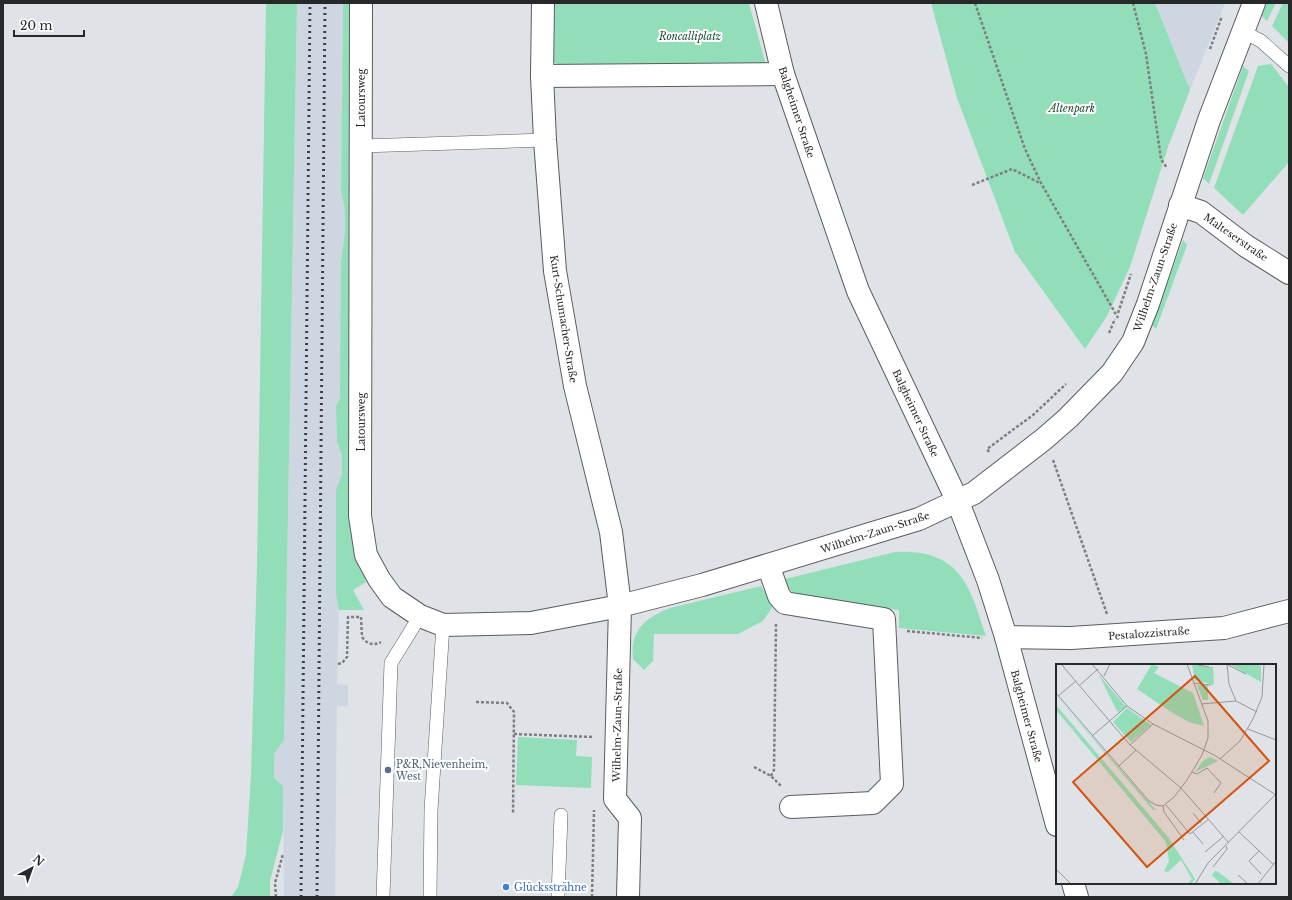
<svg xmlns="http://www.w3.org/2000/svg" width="1292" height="900" font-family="'Libre Baskerville',serif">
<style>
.built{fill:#ced7e1}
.green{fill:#92deb8}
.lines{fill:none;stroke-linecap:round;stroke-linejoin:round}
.lane-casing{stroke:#595c5f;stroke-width:14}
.street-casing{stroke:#595c5f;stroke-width:24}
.path{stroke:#7d7f82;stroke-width:2.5;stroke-dasharray:3 2;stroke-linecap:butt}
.lane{stroke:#fff;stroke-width:13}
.street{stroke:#fff;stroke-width:22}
.rail{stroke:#3d3f41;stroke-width:3;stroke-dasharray:2 4;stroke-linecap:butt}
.service-dot{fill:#5c6f8a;stroke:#fff;stroke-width:1.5}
.shop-dot{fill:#3f7fe0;stroke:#fff;stroke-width:1.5}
.labels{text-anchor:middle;stroke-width:4;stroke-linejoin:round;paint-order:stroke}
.park-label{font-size:10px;font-style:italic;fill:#1c4633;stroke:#fff}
.street-label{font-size:10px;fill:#27282a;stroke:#fff}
.service-label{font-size:10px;fill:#4e5e75;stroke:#fff;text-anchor:start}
.shop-label{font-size:10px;fill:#366cbe;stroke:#fff;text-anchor:start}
.inset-road{fill:none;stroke:#95989b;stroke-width:1}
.view{fill:#d5540f;fill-opacity:0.15;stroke:#d5540f;stroke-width:2}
.inset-edge{fill:none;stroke:#27282a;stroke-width:2}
</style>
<rect width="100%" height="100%" fill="#dfe3e7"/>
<g class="built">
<path d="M 297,3 L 343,3 L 341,191 L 345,210 L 345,232 L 340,398 L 336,406 L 337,441 L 342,456 L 342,474 L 336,490 L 336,595 L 339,610 L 337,684 L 348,685 L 348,706 L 337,706 L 335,897 L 284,897 L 283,786 L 274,778 L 274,754 L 284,740 Z"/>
<path d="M 1155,3 L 1225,3 L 1190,90 Z"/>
</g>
<g class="green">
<path d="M 266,3 L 297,3 L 284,740 L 274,754 L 274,778 L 283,786 L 283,831 L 270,881 L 270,897 L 231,897 L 238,887 L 246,855 L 251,775 L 257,565 Z"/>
<path d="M 343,3 L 350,3 L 359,558 L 366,582 L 353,590 L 364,610 L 339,610 L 336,595 L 336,490 L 342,474 L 342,456 L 337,441 L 336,406 L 340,398 L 341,262 L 345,232 L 345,210 L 341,191 Z"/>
<path d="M 555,3 L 749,3 L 767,69 L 562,67 L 554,62 Z"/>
<path d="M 931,3 L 1155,3 L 1190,90 L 1168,147 L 1130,267 L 1107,316 L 1085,349 L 1015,252 L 957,98 Z"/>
<path d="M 1267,3 L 1276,3 L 1267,21 L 1261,15 Z"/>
<path d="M 1283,3 L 1289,3 L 1289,43 L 1272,26 Z"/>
<path d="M 1271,64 L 1289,87 L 1289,162 L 1243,215 L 1214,188 L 1258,66 Z"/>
<path d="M 1243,66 L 1249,71 L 1209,184 L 1203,178 Z"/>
<path d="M 1183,240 L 1187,245 L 1156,329 L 1152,325 Z"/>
<path d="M 895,552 C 958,549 969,582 986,636 L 899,628 L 899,610 L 801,596 L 791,591 L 785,583 L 785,579 Z"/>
<path d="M 761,586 L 773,606 L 763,621 L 738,634 L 654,634 L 653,661 L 644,670 L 633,659 C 630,630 645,618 670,608 Z"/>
<path d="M 518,737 L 577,740 L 576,756 L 592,757 L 591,788 L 516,785 Z"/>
</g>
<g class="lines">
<defs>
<g id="lane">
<path d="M 1242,31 L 1261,41 L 1289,66"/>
<path d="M 361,146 L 545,140"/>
<path d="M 383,897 L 391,663 L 420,616"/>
<path d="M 430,897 L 431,810 L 443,625"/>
<path d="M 558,897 L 561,815"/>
</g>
<g id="street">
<path d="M 361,3 L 360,516 L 366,555 L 379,579 L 392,597 L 420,616 L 443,625 L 531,623 L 620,606 L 702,585 L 919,519 L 974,493 L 1044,439 L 1068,418 L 1112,373 L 1133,342 L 1148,304 L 1209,120 L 1254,3"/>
<path d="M 543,3 L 542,76 L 545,140 L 555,271 L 575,386 L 611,532 L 620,606 L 615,799 L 630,818 L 628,897"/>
<path d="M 766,3 L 783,74 L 858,291 L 958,502 L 988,580 L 1006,637 L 1057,825"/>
<path d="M 542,76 L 783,74"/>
<path d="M 1180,205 L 1201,212 L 1246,246 L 1289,273"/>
<path d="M 768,565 L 779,596 L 785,603 L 884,619 L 892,784 L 873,803 L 791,807"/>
<path d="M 1006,637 L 1071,638 L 1224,628 L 1289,611"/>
<path d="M 1073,883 L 1077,897"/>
</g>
</defs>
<use href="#lane" class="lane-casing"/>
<use href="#street" class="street-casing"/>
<g class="path">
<path d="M 975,3 L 1025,149 L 1041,183 L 1118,318"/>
<path d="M 1133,3 L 1146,54 L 1161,159 L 1167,168"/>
<path d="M 1210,49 L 1222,16"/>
<path d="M 972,185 L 1012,169 L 1040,183"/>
<path d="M 1118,313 L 1131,274"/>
<path d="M 1109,333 L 1115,319"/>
<path d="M 989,452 L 987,449 L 1033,415 L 1066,384"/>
<path d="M 1053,460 L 1107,614"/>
<path d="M 907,631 L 982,638"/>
<path d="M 338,664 L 342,663 L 347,657 L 348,617 L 361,617 L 362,637 C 367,644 373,646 381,642"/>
<path d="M 476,702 L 507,703 L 514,712 L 513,813"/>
<path d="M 514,734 L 593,737"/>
<path d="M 754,767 L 771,776 L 782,787"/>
<path d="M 771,776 L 774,770 L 776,624"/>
<path d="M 276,897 L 275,883 L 283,854"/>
<path d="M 592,897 L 594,810"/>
</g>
<use href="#lane" class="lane"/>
<use href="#street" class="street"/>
<g class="rail">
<path d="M 301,897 L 310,3"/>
<path d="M 317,897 L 325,3"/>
</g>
</g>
<circle class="service-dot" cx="388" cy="770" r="4"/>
<circle class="shop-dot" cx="506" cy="887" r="4"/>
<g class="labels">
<g class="park-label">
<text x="690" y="40">Roncalliplatz</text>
<text x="1072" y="112">Altenpark</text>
</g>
<g class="street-label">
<text transform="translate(361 98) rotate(-90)" y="4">Latoursweg</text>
<text transform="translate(797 112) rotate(72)" y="4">Balgheimer Straße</text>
<text transform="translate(1236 237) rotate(35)" y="4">Malteserstraße</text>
<text transform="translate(1155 277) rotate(-71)" y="4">Wilhelm-Zaun-Straße</text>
<text transform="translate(564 319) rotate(81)" y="4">Kurt-Schumacher-Straße</text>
<text transform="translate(916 413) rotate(65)" y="4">Balgheimer Straße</text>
<text transform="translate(361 422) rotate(-90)" y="4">Latoursweg</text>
<text transform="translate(875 532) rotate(-18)" y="4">Wilhelm-Zaun-Straße</text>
<text transform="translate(1149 633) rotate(-4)" y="4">Pestalozzistraße</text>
<text transform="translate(1027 716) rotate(75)" y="4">Balgheimer Straße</text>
<text transform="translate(617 725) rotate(-89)" y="4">Wilhelm-Zaun-Straße</text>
</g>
<g class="service-label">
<text x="396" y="768">P&amp;R,Nievenheim,<tspan x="396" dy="12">West</tspan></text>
</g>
<g class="shop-label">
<text x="514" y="891">Glückssträhne</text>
</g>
</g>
<g transform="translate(1056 664)">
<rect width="220" height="220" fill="#dfe3e7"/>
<path d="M 96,0 L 103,3 L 98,9 L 137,29 L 148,62 L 133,58 L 115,48 L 81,25 ZM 173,0 L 201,0 L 205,2 L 205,18 ZM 136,1 L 157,3 L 158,21 L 139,16 ZM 43,11 L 70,43 L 63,48 L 61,47 ZM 141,21 L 152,21 L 152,36 L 147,36 ZM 0,31 L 99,145 L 101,146 L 97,146 ZM 0,41 L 112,173 L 139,215 L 135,220 L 131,220 L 136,215 L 125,196 L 112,208 L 108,207 L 113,197 L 110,178 L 0,46 ZM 71,44 L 95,61 L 75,78 L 57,58 ZM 154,93 L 162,97 L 139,108 L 147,97 ZM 159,207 L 161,207 L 178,220 L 165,220 L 156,211 Z" fill="#92deb8"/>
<path class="inset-road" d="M 5,0 L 74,81 L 125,124 L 173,179M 36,0 L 71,42 L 97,60 L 158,91 L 220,131M 137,0 L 153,3M 171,0 L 173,20 L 180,37 L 201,48M 172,1 L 190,10M 48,12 L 54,0M 137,19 L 155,21M 24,21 L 42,5M 0,29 L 93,137 L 100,141 L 107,142 L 118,133 L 131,116 L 146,91 L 152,74 L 152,57 L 131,0M 2,32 L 20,17M 145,40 L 180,37M 192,65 L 220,76M 36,72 L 71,42M 74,81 L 97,60M 164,95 L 184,77 L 197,55 L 206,33 L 208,0M 63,102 L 80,86M 136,108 L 141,110 L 151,104 L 165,119 L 158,129M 110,141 L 134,170 L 153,155M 107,142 L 108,148 L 128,176M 137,149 L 145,159M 137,168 L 147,180M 183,168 L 218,201M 203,187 L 193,197 L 205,210M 149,188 L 168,172M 157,203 L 171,185 L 170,182M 0,205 L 15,220M 182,211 L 192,220M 139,220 L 152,199 L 220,130M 202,220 L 220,197"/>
<path class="view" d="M 139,12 L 213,97 L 91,203 L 17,118 Z"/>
<rect width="220" height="220" class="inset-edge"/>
</g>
<rect width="1292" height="900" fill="none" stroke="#27282a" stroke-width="8"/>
<g transform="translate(32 868) rotate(41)" stroke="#ffffff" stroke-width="3" paint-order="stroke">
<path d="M0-3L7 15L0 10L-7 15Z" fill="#27282a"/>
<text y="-6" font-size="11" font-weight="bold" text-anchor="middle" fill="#27282a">N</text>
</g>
<path d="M14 30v6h70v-6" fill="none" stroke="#27282a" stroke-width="2"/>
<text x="20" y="30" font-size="12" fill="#27282a" stroke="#ffffff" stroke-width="3" paint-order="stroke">20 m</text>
</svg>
